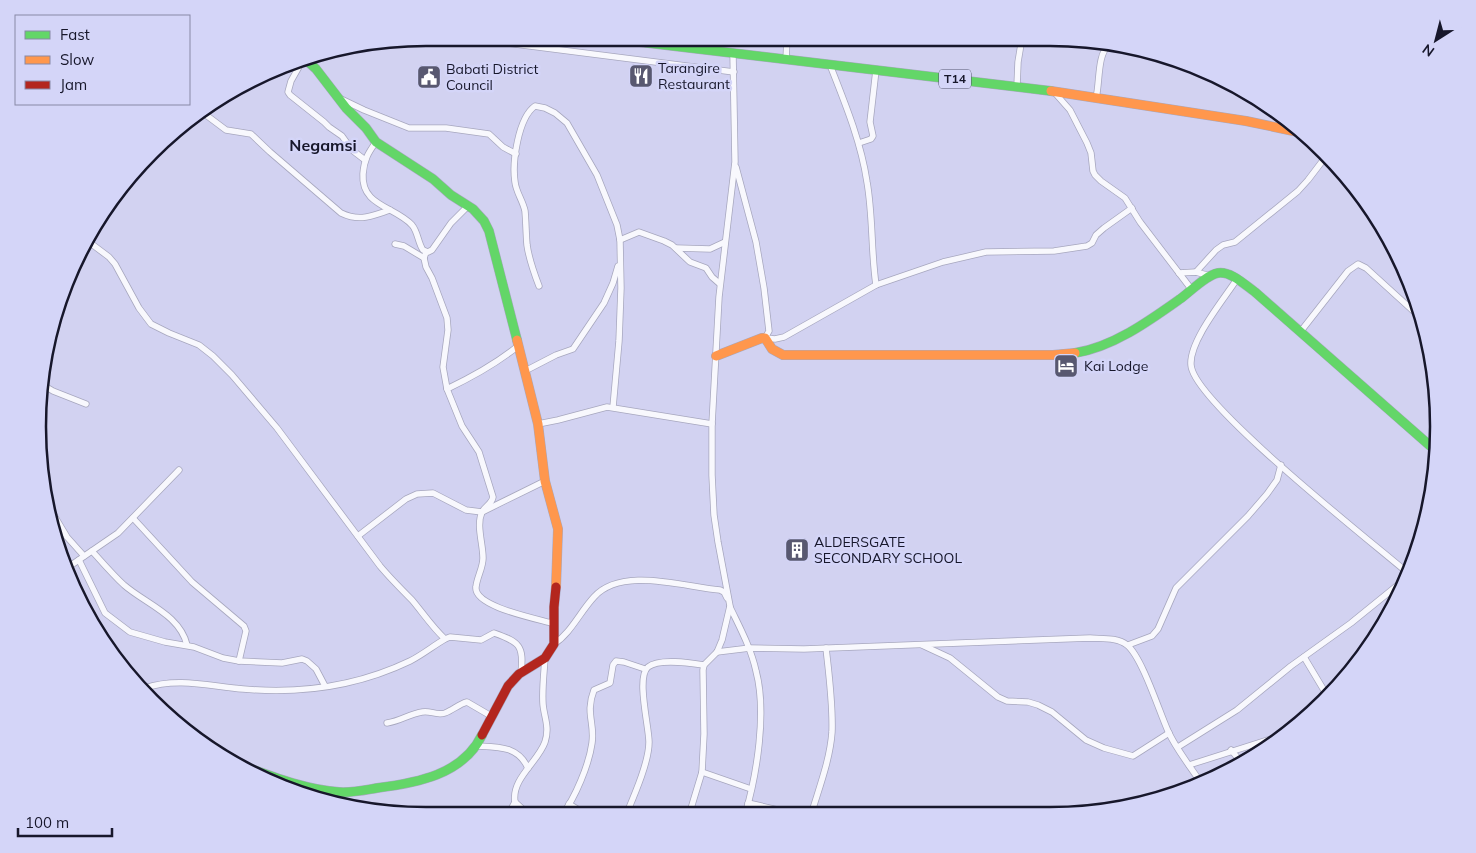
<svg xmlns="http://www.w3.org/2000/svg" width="1476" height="853" font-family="Mulish,sans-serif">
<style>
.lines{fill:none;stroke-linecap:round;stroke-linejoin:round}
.street-casing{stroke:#a7a7be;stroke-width:7}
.fast-casing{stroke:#a7a7be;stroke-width:10}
.slow-casing{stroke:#a7a7be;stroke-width:10}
.jam-casing{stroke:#a7a7be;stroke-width:10}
.street{stroke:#f8f8fd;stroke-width:5.5}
.fast{stroke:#63d668;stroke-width:9}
.slow{stroke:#ff974d;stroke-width:9}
.jam{stroke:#b3261e;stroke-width:9}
.labels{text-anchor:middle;stroke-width:5;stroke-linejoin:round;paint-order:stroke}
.shield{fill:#d4d5f8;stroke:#505068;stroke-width:1}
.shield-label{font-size:12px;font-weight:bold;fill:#17172b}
.poi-label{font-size:14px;fill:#17172b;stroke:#d4d5f8;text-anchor:start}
.quarter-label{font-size:16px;font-weight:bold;fill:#17172b;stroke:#d4d5f8}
.rim{fill:none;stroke:#17172b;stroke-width:2.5}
</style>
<rect width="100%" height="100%" fill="#d2d2f1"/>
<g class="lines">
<defs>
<g id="street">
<path d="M 424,42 L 461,40 L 498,42 L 734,72"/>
<path d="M 304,58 L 291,81 L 288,92 L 290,95 L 324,122 L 329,127 L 342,136 L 352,150 L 365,160"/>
<path d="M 786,60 L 787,38"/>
<path d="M 830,65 C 845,103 861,142 867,182 C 873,216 871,251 876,285"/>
<path d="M 1017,86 L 1018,62 L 1022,38"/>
<path d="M 1055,93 L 1070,110 L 1087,143 L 1091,153 L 1093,171 L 1095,175 L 1101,181 L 1125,198 L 1140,222 L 1192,290"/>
<path d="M 1096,98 C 1100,83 1097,54 1109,45"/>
<path d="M 341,99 L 364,110 L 409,128 L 446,128 L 489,134 L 503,147 L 516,154"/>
<path d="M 202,112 L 226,130 L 251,134 L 270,152 L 341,213 C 360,222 371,216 390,210"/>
<path d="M 376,142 C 368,153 364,160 363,174 C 361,206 394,206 412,225 C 418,232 418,243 423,250 L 428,252 L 432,250 L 451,223 L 468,206"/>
<path d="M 859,143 L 871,139 L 873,136 L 870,122 L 876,70"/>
<path d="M 736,167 L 756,242 L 764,288 L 769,331 L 765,338 L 775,339 L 784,337 L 876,285 L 943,262 L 986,252 L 1054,251 L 1087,246 L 1092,243 L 1096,235 L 1104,228 L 1132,208"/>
<path d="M 620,240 L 639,232 L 664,241 L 672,245 L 690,262 L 706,268 L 712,277 L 720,284"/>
<path d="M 89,242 L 109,257 L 115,264 L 139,308 L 151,324 L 169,333 L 199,345 L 213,356 L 232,375 L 277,428 L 380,566 C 390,578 401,589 412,600 C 423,613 432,627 445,639"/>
<path d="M 395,244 L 404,246 L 424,258"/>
<path d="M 676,248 L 710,249 L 725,242"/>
<path d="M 426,252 L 424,258 L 426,267 L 432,278 L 447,318 L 448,330 L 443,367 L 447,389 L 462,426 L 479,452 L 493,497 C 492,504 485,506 482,512 C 476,525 483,544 483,558 C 483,568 477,577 476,587 C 473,607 539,619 555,624"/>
<path d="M 1196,272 L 1216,250 L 1223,245 L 1235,242 L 1298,191 L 1308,180 L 1327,155"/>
<path d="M 1179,273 L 1196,272 L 1210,276"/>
<path d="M 1237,279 C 1224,299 1189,341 1191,365 C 1193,402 1373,543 1409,574"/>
<path d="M 539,286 C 534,273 529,259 527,245 C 526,234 526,222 525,211 C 523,201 516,192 515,182 C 512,163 518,118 535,106 L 545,108 L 555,113 L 567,123 L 597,175 L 617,225 L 620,240 L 621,288 L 619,341 L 613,407"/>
<path d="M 1301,331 L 1348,271 L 1358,264 L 1366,268 L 1421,318"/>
<path d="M 525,371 L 556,355 L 573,349 L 604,303 L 613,283 L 618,266"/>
<path d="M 43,385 L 53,391 L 86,404"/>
<path d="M 447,389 C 472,377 496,364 518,346"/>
<path d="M 538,424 L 558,420 L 607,407 L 712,424"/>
<path d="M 52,512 L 67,537 L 84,556"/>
<path d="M 133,518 L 192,582 L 244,626 L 246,631 L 239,661"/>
<path d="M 358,536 L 406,499 L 417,494 L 433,493 L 466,510 L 482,512 L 545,481"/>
<path d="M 92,551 C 102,562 113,575 124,585 C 146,604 180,615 187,645"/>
<path d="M 79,560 L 105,613 L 130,632 L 165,642 L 194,647 L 223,658 L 239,661 L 282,663 L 302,659 L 307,661 L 316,669 L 325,686"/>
<path d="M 67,568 L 118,533 L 179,470"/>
<path d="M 730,607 C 740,628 751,648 756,671 C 767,712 757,774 745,815"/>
<path d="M 554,644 C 571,633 580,612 594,597 C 622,566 684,587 720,590 L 724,592 L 727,598"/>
<path d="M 922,645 L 950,658 L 998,697 L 1007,701 L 1028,702 L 1038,705 L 1052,712 L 1086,740 L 1104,748 L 1133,756 L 1169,733"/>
<path d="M 1128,645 L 1152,636 L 1158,629 L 1176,588 L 1248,516 L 1267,494 L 1277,480 L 1281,465"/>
<path d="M 717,652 L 750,648 L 804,649 L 1090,638 C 1102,639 1117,637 1127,645 C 1142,657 1159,711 1168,731 C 1176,749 1190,766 1201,783"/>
<path d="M 1304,657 L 1328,697"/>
<path d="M 145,688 C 177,677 209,686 243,689 C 300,694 358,686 410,661 C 422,655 433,646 445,639 L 450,637 L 481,640 L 494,633 C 520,642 524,646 521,673"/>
<path d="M 387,723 C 401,721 409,714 422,712 C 430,710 436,716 445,713 C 453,710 459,704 467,702 L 491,716"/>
<path d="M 477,746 C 499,747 518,746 528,768"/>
<path d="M 1178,747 L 1237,710 L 1291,666 L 1351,623 L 1409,576"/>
<path d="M 1231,750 L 1243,764"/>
<path d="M 1189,765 L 1280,736"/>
<path d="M 702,772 L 751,789"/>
<path d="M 748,803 L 800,815"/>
<path d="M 569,804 L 587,815"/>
<path d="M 508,815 L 515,802"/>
<path d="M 529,815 L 515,802 C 511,779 538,762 545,742 C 550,727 544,717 543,704 C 542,689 544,673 545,658"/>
<path d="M 562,815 C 575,798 589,765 592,743 C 595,723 585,713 594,690 L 610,683 L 613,665 L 616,661 L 624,662 L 645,669"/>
<path d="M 626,815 C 634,796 649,762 649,742 C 649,727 636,677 648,667 C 659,658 691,663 704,665"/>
<path d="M 689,815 L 702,772 L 704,734 L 703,670 L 704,665 L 717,652 L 722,640 L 730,606 L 718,542 L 714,515 L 712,475 L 712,424 L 719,297 L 735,162 L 733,54"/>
<path d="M 811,815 C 819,788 830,760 832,732 C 833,704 829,675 826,648"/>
</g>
<g id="fast">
<path d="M 606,38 L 1051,91"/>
<path d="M 304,58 L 316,69 L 346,108 L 366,128 L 376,142 L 433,179 L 451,195 L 473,209 L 484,221 L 489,231 L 517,340"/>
<path d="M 1075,353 C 1113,347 1149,321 1180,299 C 1190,292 1206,275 1218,273 C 1231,271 1245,285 1255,292 L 1436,451"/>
<path d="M 243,766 C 274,777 306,790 339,792 C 352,793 365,790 377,788 C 416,783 463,775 482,735"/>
</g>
<g id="slow">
<path d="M 1051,91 L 1246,121 L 1303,133"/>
<path d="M 517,340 L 538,424 L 545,481 L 558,529 L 556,587"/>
<path d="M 716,356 L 762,338 L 765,338 L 772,349 L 783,355 L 1053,355 L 1075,353"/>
</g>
<path id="jam" d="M 482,735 L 508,686 L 519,674 L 545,658 L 554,644 L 554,607 L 556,587"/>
</defs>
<use href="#street" class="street-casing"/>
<use href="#fast" class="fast-casing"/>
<use href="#slow" class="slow-casing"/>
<use href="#jam" class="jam-casing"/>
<use href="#street" class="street"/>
<use href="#fast" class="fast"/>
<use href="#slow" class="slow"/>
<use href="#jam" class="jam"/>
</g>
<defs>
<symbol id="restaurant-square" viewBox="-11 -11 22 22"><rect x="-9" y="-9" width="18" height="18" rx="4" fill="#585870" stroke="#d4d5f8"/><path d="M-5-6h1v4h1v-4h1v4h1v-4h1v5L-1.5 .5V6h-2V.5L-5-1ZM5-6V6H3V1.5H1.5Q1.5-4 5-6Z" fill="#fff"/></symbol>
<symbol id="civic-square" viewBox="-11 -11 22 22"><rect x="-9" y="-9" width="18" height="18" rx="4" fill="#585870" stroke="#d4d5f8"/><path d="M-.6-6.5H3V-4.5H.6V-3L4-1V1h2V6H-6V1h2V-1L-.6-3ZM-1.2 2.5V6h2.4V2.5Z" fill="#fff"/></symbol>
<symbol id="hotel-square" viewBox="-11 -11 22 22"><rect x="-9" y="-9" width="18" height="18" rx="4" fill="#585870" stroke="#d4d5f8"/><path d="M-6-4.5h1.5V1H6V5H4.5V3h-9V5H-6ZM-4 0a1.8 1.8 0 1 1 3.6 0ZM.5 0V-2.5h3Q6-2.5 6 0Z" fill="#fff"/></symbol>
<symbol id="building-square" viewBox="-11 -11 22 22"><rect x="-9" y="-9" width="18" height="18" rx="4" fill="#585870" stroke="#d4d5f8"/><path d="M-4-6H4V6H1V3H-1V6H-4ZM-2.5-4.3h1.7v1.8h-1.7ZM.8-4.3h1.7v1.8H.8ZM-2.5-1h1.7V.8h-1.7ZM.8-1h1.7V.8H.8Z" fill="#fff"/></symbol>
</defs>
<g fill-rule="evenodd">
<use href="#restaurant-square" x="627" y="62" width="28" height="28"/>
<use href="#civic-square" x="415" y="63" width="28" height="28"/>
<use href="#hotel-square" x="1052" y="352" width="28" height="28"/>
<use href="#building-square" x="783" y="536" width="28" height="28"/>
</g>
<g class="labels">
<rect class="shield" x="939" y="69.5" width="32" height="19" rx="4"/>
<g class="shield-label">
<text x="955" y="83">T14</text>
</g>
<g class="poi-label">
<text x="658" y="73">Tarangire<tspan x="658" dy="16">Restaurant</tspan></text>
<text x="446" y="74">Babati District<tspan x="446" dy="16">Council</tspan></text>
<text x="1084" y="371">Kai Lodge</text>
<text x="814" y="547">ALDERSGATE<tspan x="814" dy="16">SECONDARY SCHOOL</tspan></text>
</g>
<g class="quarter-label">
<text x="323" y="151">Negamsi</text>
</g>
</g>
<path d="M0 0H1476V853H0ZM426 46H1050A380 380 0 0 1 1430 426V427A380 380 0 0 1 1050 807H426A380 380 0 0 1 46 427V426A380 380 0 0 1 426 46Z" fill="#d4d5f8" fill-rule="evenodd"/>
<path class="rim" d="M426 46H1050A380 380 0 0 1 1430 426V427A380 380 0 0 1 1050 807H426A380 380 0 0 1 46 427V426A380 380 0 0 1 426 46Z"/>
<rect x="15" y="15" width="175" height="90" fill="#d4d5f8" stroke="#8889a6"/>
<rect x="25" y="31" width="25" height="8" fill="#63d668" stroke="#8889a6"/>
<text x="60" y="40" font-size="15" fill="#17172b">Fast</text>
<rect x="25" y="56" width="25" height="8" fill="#ff974d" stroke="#8889a6"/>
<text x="60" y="65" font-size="15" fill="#17172b">Slow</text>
<rect x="25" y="81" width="25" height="8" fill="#b3261e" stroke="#8889a6"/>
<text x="60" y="90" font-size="15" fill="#17172b">Jam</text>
<g transform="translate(1436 40) rotate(216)" stroke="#d4d5f8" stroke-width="4" paint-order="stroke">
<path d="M0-4L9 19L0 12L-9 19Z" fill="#17172b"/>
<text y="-8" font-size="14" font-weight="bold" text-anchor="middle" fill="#17172b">N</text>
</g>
<path d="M18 828v8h94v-8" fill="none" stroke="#17172b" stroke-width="2.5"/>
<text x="25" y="828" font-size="15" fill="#17172b" stroke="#d4d5f8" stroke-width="4" paint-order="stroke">100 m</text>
</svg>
